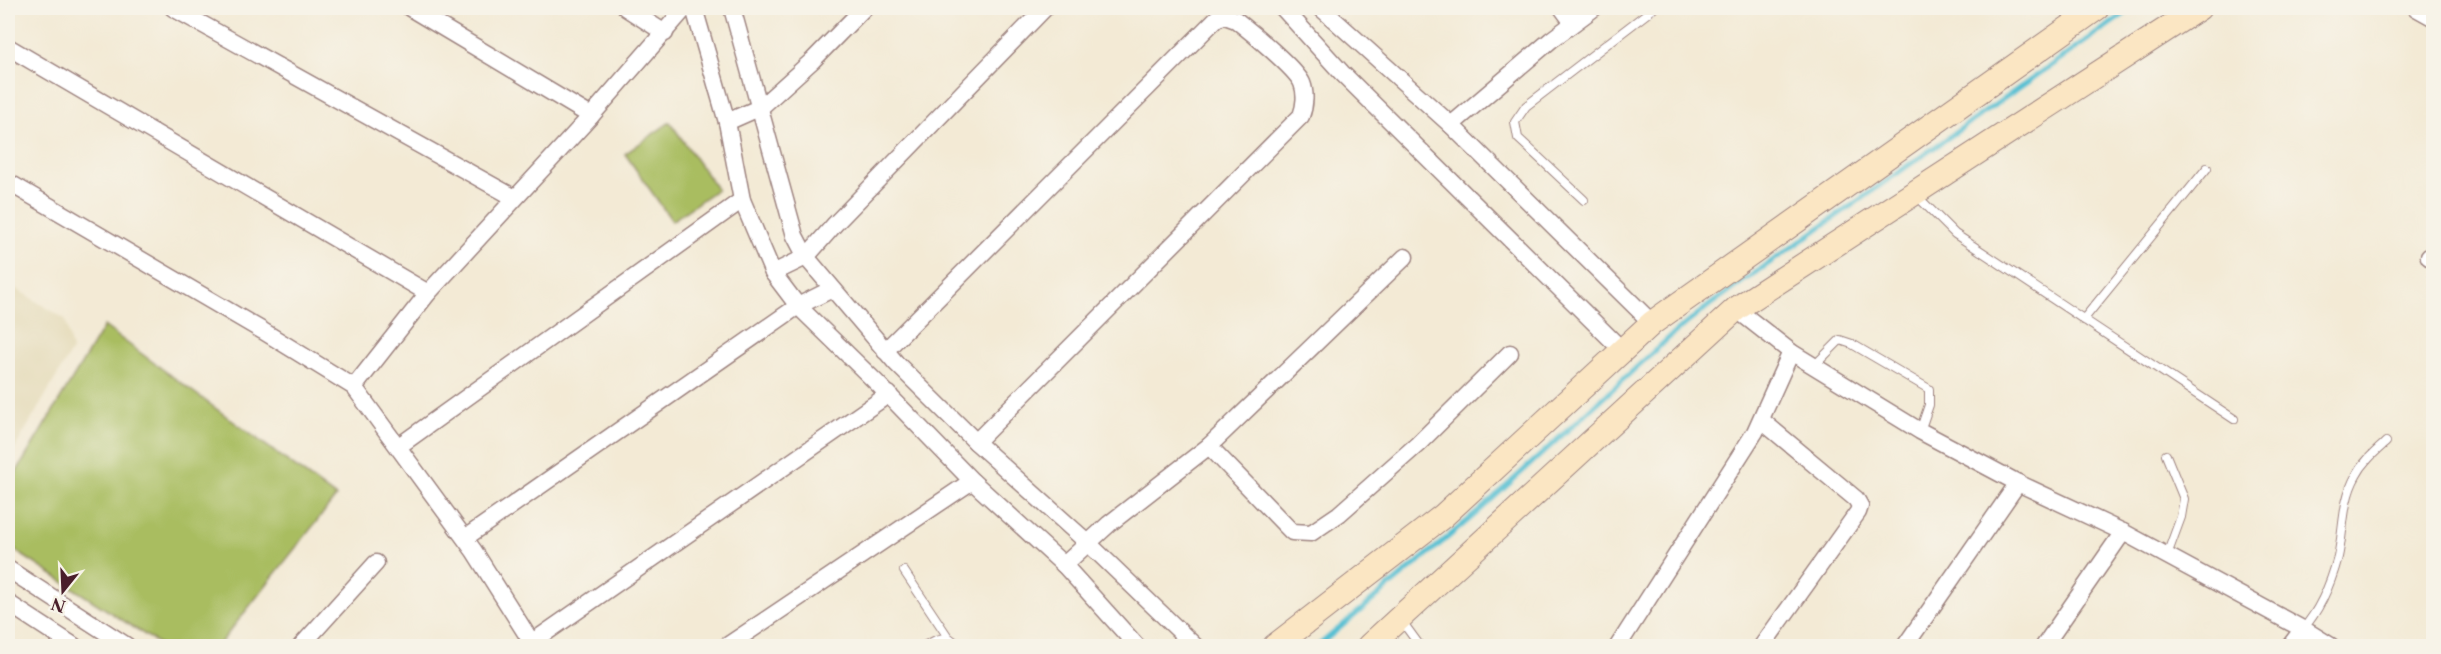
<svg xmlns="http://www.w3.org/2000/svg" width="2441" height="654" font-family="'Libre Caslon Text',serif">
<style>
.built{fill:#e5dbba}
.green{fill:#a9bd61;stroke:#7a6e46;stroke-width:1.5}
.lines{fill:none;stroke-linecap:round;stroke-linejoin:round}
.stream{stroke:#57c0d3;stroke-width:5}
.lane-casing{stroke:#9e8480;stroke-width:10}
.street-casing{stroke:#9e8480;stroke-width:19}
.secondary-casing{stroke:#9e8480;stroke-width:26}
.lane{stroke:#fff;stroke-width:8}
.street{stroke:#fff;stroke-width:16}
.secondary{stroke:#fbe6c3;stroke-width:24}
</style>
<rect width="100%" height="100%" fill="#f7f3e8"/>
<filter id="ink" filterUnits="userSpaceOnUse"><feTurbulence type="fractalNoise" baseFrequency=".0167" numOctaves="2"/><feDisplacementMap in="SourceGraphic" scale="12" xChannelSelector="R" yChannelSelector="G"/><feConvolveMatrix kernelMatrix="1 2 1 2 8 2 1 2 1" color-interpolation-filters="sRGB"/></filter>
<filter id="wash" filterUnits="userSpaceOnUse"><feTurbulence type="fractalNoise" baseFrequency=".008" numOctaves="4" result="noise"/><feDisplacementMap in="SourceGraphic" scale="24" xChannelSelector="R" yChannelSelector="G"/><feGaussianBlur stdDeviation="1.35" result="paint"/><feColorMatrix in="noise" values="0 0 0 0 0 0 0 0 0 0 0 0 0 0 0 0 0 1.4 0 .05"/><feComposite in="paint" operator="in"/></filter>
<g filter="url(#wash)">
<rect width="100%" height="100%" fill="#f3ead5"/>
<path class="built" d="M 8,284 L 65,319 L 72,350 L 8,460 Z"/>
<g class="green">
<path d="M 670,122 L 717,189 L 672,221 L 625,154 Z"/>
<path d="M 104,326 L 336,497 L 218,646 L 162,646 L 8,546 L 8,486 Z"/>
</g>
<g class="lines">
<path class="stream" d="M 1318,646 L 1478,512 L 1673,334 L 1711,304 L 2133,8"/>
</g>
</g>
<g filter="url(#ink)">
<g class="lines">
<defs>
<g id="lane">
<path d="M 1917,196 L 1955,234 L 2234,419"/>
<path d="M 1584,200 L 1518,138 L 1515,122 L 1526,106 L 1654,8"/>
<path d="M 2083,320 L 2207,168"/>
<path d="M 1814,366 L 1840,340 L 1852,344 L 1929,389 L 1929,405 L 1920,431"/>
<path d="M 2166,455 L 2184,499 L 2181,517 L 2167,555"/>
<path d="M 904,571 L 948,637"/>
<path d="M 1401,620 L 1420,646"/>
<path d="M 2302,630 C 2320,610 2331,583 2338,557 C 2344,530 2342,500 2356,476 C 2363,462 2375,452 2386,442"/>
<path d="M 924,646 L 936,640 L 948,637 L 960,646"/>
</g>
<g id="street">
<path d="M 173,8 L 515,198"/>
<path d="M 410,8 L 591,116"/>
<path d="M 626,8 L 665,33"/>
<path d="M 694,8 L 727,122 L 742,200 L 773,273 L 798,306 L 877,383 L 972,481 L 1064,565 L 1137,646"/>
<path d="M 732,8 L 795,236 L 806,257 L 896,363 L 976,442 L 1088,543 L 1195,646"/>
<path d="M 1283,8 L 1342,73 L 1622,350"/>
<path d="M 1321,8 L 1451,125 L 1652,323"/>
<path d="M 1562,8 L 1573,23"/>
<path d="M 2416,8 L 2434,18"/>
<path d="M 8,47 L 428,293"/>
<path d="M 727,122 L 761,107 L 813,60 L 864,8"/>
<path d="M 1451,125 L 1551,40 L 1594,8"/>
<path d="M 8,182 L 263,331 L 354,387 L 474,551 L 534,646"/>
<path d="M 2429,257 L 2434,260"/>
<path d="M 773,273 L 806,257 L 835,224 L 1045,8"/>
<path d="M 1736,309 L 1791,352 L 1920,431 L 2018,483 L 2123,532 L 2310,633 L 2331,646"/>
<path d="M 885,351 L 1217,18 L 1225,16 L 1236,20 C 1250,31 1296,69 1302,83 C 1306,93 1305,106 1301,116 L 976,442"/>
<path d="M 354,387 L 428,293 L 591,116 L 685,8"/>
<path d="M 1761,420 L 1856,499 L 1860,506 L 1858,512 L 1762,646"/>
<path d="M 399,446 L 742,200"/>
<path d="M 1209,446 L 1292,532 L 1311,533 L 1339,514 L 1418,444 L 1510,353"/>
<path d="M 465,538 L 798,306 L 832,289"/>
<path d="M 1064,565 L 1109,524 L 1209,446 L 1405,257"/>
<path d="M 8,569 L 127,646"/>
<path d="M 8,603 L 74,646"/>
<path d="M 531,643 L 889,394"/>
<path d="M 301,646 L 376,563"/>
<path d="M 727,646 L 972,481"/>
<path d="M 1618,646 L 1755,432 L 1791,352"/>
<path d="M 1905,646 L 2018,483"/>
<path d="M 2044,646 L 2123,532"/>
<path d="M 2290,646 L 2302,630"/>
</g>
<g id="secondary">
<path d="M 1275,646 L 1443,516 L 1652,323 L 2097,8"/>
<path d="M 1369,646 L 1736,309 L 2199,8"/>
</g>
</defs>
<use href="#lane" class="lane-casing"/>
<use href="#street" class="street-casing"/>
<use href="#secondary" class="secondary-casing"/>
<use href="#lane" class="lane"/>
<use href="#street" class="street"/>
<use href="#secondary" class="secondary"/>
</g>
</g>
<rect width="2441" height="654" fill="none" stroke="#f7f3e8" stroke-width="30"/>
<g transform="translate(63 591) rotate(198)" stroke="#f7f3e8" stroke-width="4.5" paint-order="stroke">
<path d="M0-4.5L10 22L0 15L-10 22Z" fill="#4a1f2b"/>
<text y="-9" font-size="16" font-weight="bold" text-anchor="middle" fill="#4a1f2b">N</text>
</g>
</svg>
